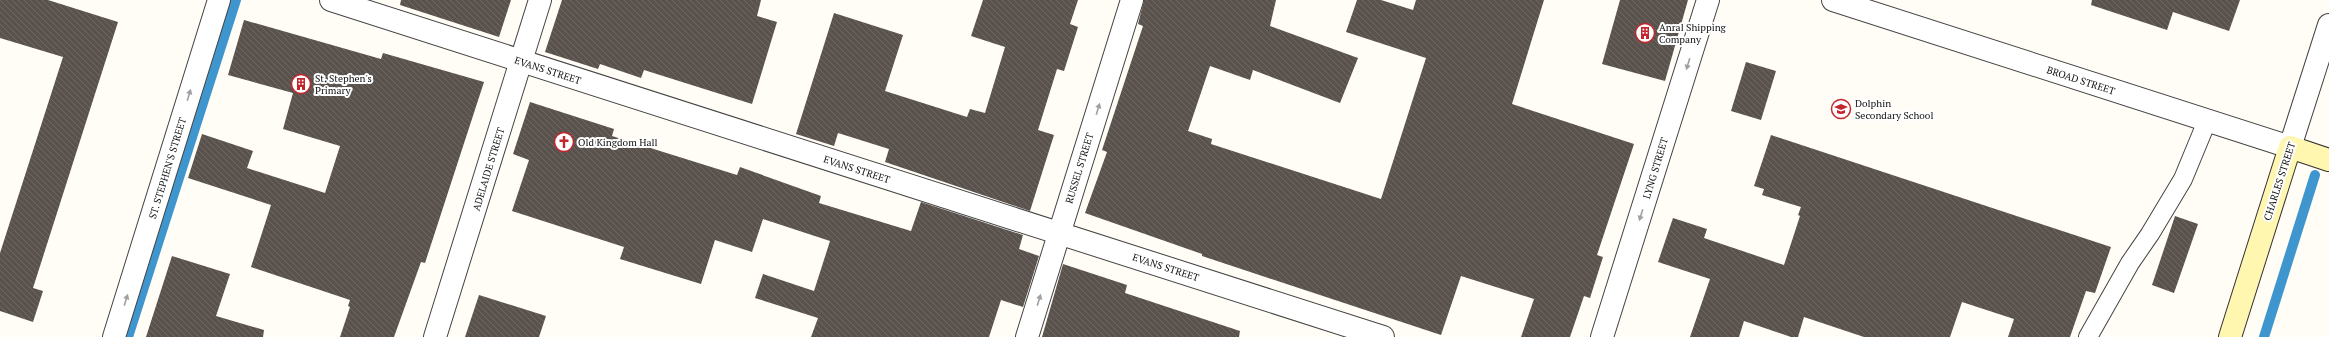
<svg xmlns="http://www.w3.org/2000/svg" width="2329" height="337" font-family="'PT Serif',serif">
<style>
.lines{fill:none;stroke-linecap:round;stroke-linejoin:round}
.stream{stroke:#3f96cf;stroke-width:10}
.building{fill:url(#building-back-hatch)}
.lane-casing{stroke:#444;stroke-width:20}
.street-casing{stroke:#444;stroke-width:24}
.secondary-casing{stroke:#333;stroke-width:24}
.lane{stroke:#fff;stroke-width:18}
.street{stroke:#fff;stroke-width:22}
.secondary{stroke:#fff6b0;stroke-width:22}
.oneway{fill:#a0a0a0}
.labels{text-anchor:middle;stroke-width:4;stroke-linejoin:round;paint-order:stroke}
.poi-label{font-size:10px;fill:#111;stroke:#fff;text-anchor:start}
.street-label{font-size:10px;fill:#111;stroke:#fff}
</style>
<defs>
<pattern id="building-back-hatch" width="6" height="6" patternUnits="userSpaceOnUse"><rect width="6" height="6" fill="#5a524d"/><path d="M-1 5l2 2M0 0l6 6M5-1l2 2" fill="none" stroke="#6d6662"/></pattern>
</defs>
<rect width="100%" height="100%" fill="#fffdf5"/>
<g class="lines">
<g class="stream">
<path d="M 128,337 L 236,0"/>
<path d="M 2264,337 L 2315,175"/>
</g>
</g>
<g class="building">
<path d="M 0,0 L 48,0 L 118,22 L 33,288 L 43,291 L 33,322 L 0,311 L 0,253 L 63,57 L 0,38 Z"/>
<path d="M 401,0 L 511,0 L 499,37 L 400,5 Z"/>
<path d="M 562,0 L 761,0 L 757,16 L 777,22 L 752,104 L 644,70 L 641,78 L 600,64 L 598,69 L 545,52 Z"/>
<path d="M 983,0 L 1078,0 L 1070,24 L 1078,27 L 1064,71 L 1057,69 L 1038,130 L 1054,135 L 1030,211 L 885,162 L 889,149 L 838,133 L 834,146 L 796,134 L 834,13 L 903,35 L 885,91 L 967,117 L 970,109 L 985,113 L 1005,47 L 971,36 Z"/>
<path d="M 1144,0 L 1276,0 L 1270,26 L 1358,58 L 1340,103 L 1253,70 L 1250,80 L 1210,66 L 1188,131 L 1212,139 L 1211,144 L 1381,199 L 1426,58 L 1346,32 L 1357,0 L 1381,0 L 1413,10 L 1416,0 L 1544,0 L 1512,104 L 1634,144 L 1597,255 L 1603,257 L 1590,298 L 1584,296 L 1570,337 L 1521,337 L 1534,299 L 1461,276 L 1441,335 L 1202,256 L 1202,254 L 1085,213 L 1107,152 L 1102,150 L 1143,26 L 1138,24 Z"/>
<path d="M 1620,0 L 1688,0 L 1665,81 L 1602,64 Z"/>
<path d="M 2092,0 L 2240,0 L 2229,31 L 2173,12 L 2167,30 L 2091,5 Z"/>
<path d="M 244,20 L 381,59 L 383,53 L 484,82 L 425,263 L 421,262 L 394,337 L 340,337 L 350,307 L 348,306 L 350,300 L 251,267 L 271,205 L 188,178 L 202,134 L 253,151 L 247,168 L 325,193 L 340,146 L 283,129 L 293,93 L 228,75 Z"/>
<path d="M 1746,62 L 1776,71 L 1761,120 L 1731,111 Z"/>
<path d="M 530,102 L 614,129 L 612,136 L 737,175 L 740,167 L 821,196 L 819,203 L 911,231 L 921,202 L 1023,235 L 1019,249 L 1039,256 L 1023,307 L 1001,300 L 989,337 L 811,337 L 818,318 L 755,298 L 763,274 L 814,291 L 830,241 L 763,219 L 752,252 L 715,240 L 701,284 L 620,259 L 624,247 L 512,211 L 529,160 L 513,154 Z"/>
<path d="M 1771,135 L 2111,247 L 2095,293 L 2086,291 L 2070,337 L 2008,337 L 2014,319 L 1962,302 L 1950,337 L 1864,337 L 1804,317 L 1798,337 L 1791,337 L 1744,321 L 1739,337 L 1690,337 L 1710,279 L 1658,262 L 1673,218 L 1707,229 L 1704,238 L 1784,265 L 1800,216 L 1798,215 L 1801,207 L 1762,195 L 1764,189 L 1754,186 Z"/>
<path d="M 2175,216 L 2198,224 L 2174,293 L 2152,285 Z"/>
<path d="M 172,256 L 230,274 L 216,316 L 264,330 L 263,337 L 146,337 Z"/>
<path d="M 1063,264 L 1127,285 L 1125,293 L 1240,331 L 1239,337 L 1042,337 Z"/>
<path d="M 479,295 L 546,316 L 539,337 L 465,337 Z"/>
</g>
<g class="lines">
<defs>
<path id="lane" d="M 2088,337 L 2130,263 L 2150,234 L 2183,179 L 2207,121"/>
<g id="street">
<path d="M 331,0 L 1383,337"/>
<path d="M 1833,0 L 2290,147 L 2329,25"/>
<path d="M 114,337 L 219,0"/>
<path d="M 435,337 L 540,0"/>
<path d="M 1027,337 L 1132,0"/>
<path d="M 1602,337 L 1708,0"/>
</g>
<path id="secondary" d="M 2230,337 L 2290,147 L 2329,160"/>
</defs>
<use href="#lane" class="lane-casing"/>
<use href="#street" class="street-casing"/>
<use href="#secondary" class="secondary-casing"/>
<use href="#lane" class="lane"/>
<use href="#street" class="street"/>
<use href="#secondary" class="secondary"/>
</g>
<defs><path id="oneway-solid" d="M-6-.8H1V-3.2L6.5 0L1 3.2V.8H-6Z"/></defs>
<g class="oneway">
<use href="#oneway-solid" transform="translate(1688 64) rotate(107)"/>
<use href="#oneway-solid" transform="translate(189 95) rotate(-73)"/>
<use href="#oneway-solid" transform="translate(1098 109) rotate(-73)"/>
<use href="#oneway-solid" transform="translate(1641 215) rotate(107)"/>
<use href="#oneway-solid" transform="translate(126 300) rotate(-73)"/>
<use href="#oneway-solid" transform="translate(1039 300) rotate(-73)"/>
</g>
<defs>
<symbol id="building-ring" viewBox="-11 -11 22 22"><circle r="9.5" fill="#fff" stroke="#c4262e" stroke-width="1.5"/><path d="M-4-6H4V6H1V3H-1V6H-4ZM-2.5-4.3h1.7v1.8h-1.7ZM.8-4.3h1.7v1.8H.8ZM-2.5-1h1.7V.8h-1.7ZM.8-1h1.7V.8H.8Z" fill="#c4262e"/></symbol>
<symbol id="school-ring" viewBox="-11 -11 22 22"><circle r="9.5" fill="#fff" stroke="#c4262e" stroke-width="1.5"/><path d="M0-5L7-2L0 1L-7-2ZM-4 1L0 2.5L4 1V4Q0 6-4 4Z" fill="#c4262e"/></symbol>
<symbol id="church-ring" viewBox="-11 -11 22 22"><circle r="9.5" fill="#fff" stroke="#c4262e" stroke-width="1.5"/><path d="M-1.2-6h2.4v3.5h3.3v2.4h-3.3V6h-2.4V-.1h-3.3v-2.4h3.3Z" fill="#c4262e"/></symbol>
</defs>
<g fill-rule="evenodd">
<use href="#building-ring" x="1634" y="22" width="22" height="22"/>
<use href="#building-ring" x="290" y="73" width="22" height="22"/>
<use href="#school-ring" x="1830" y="98" width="22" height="22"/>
<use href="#church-ring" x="553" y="131" width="22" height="22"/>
</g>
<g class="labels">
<g class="poi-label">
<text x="1659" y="31">Anral Shipping<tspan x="1659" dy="12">Company</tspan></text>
<text x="315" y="82">St. Stephen's<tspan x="315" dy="12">Primary</tspan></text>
<text x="1855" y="107">Dolphin<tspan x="1855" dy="12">Secondary School</tspan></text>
<text x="578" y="146">Old Kingdom Hall</text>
</g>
<g class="street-label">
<text transform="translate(548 70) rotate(18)" y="4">EVANS STREET</text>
<text transform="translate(2081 80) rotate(18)" y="4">BROAD STREET</text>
<text transform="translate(167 168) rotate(-73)" y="4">ST. STEPHEN'S STREET</text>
<text transform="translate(1079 168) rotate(-73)" y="4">RUSSEL STREET</text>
<text transform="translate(1655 168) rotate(-73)" y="4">LYNG STREET</text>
<text transform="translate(488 169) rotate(-73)" y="4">ADELAIDE STREET</text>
<text transform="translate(857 169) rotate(18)" y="4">EVANS STREET</text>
<text transform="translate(2279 181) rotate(-72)" y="4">CHARLES STREET</text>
<text transform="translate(1166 267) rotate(18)" y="4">EVANS STREET</text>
</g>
</g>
</svg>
